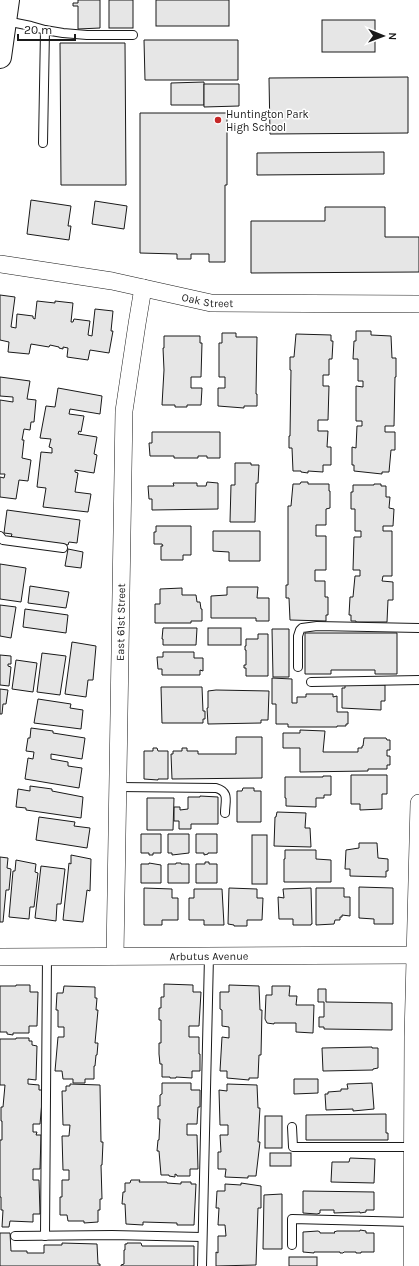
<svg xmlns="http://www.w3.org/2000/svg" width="419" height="1266" font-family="Karla,sans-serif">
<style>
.building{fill:#e6e6e6;stroke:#1a1a1a}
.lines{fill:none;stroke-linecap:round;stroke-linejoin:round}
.lane-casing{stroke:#1a1a1a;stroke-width:10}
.street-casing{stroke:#1a1a1a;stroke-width:18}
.secondary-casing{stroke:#1a1a1a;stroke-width:24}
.lane{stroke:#fff;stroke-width:8}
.street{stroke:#fff;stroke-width:17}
.secondary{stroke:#fff;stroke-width:22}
.poi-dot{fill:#c62828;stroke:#fff;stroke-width:1.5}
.labels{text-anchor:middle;stroke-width:3;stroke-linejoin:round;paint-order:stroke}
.poi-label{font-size:11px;fill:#1a1a1a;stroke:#fff;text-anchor:start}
.street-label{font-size:11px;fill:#1a1a1a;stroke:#fff}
</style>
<rect width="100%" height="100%" fill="#fff"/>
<g class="building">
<path d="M 78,0 L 100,0 L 100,28 L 78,29 L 78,6 L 73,6 L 73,3 L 78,3 Z"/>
<rect x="109" y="0" width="24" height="28"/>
<rect x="156" y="0" width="73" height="26"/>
<rect x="322" y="20" width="53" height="32"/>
<path d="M 144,40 L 238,40 L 238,80 L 145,80 Z"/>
<path d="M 60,43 L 125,43 L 126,185 L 61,185 Z"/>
<path d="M 408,77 L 408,133 L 270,134 L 269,78 Z"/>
<path d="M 204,82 L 204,105 L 171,105 L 171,83 Z"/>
<path d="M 204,84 L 239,84 L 239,106 L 204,107 Z"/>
<path d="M 140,113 L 227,113 L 227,185 L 225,185 L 225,262 L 209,262 L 209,254 L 191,254 L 191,259 L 177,259 L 177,254 L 140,253 Z"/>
<path d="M 384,152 L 384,174 L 257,175 L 257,153 Z"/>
<path d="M 31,200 L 71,206 L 68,226 L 71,226 L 69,240 L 27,234 Z"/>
<path d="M 95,201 L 127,206 L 124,229 L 92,224 Z"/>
<path d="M 325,207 L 385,207 L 385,237 L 419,237 L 419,272 L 251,273 L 251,221 L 325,221 Z"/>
<path d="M 0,295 L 15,297 L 11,327 L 16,328 L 17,314 L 33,316 L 33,318 L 35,319 L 37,301 L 55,303 L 55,301 L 73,303 L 71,322 L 73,322 L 74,319 L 90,321 L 88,335 L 92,336 L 95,309 L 113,311 L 111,331 L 113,331 L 109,353 L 90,350 L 88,360 L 67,357 L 68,348 L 63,347 L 63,349 L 59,348 L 59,347 L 50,345 L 49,347 L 31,344 L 29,354 L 8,352 L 9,342 L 0,340 Z"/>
<path d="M 356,331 L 371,331 L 371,335 L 391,336 L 392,358 L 396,358 L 396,377 L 395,377 L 394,426 L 385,426 L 385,432 L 395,432 L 395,450 L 391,450 L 389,472 L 382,472 L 382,474 L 354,471 L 354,465 L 352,465 L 352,447 L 356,448 L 357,426 L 362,426 L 362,421 L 356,421 L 356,386 L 363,387 L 363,381 L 358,381 L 358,359 L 353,359 L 354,341 L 356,341 Z"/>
<path d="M 222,333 L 236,333 L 236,337 L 257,337 L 256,394 L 257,394 L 257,406 L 244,406 L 244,408 L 218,406 L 218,388 L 225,388 L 225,377 L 219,377 L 219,343 L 222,343 Z"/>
<path d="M 296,334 L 331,335 L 331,341 L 333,341 L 332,359 L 329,359 L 329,375 L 323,375 L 323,386 L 329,386 L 328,420 L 318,420 L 318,431 L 328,431 L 327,447 L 331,447 L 331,465 L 323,465 L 323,472 L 308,471 L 308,473 L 301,472 L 301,471 L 293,471 L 292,448 L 289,448 L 289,436 L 290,436 L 291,370 L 290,370 L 290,357 L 294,357 Z"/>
<path d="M 164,336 L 200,336 L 200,343 L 202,343 L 201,377 L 191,377 L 191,388 L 202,388 L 201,405 L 187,405 L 187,407 L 175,407 L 175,405 L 162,405 L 164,370 L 163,348 L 164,348 Z"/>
<path d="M 0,377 L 30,381 L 27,399 L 36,400 L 34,422 L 31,422 L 30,430 L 24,429 L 22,440 L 24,440 L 22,458 L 31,460 L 28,481 L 19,480 L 16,499 L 0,497 L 0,477 L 4,478 L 5,474 L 0,474 L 0,400 L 13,402 L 13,397 L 0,396 Z"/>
<path d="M 58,388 L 102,396 L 100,414 L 70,409 L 69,414 L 84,416 L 81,432 L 79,431 L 78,434 L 97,437 L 94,454 L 97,455 L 94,473 L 75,470 L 75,472 L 78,473 L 75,492 L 91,494 L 88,512 L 43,507 L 46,488 L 37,487 L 41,452 L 52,453 L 52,448 L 49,447 L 51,439 L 40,438 L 46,406 L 55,407 Z"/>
<path d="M 152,432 L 220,432 L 220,458 L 207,458 L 207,456 L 198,456 L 198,458 L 174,458 L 174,456 L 150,456 L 149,443 L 152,443 Z"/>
<path d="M 235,463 L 251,463 L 251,465 L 259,465 L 258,483 L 256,483 L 255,522 L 230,522 L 231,485 L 235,485 Z"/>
<path d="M 207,482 L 218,483 L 218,509 L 152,510 L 152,499 L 149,499 L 148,486 L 174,486 L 173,483 L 197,483 L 197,486 L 206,486 Z"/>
<path d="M 301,482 L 308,482 L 308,484 L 329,484 L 329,491 L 330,491 L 330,508 L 326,509 L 326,525 L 316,525 L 316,536 L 326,536 L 326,570 L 315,570 L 315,581 L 325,581 L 325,597 L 328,597 L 328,615 L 326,615 L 326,621 L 290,620 L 289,598 L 286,598 L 286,585 L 288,585 L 288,506 L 291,506 L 293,484 L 300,484 Z"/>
<path d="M 374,484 L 381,484 L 381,486 L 386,486 L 386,497 L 390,497 L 389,508 L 394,509 L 393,526 L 383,526 L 383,531 L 392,531 L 392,576 L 383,576 L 382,581 L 393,582 L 393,600 L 388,600 L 387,622 L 356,622 L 356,621 L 351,621 L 351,615 L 349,615 L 350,597 L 353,597 L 355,576 L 360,576 L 360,570 L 353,570 L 354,537 L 361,537 L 361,531 L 355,531 L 355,509 L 351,509 L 351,492 L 353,492 L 353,485 L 374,485 Z"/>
<path d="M 7,510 L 80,520 L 77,543 L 69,542 L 68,545 L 11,537 L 12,534 L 4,533 Z"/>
<path d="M 156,526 L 191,526 L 191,555 L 183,555 L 183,560 L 161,560 L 161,546 L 163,546 L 162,544 L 154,544 L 154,532 L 156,532 Z"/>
<path d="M 213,531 L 260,531 L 260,561 L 229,561 L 229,552 L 213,551 Z"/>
<path d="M 68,549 L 83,552 L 81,568 L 65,566 Z"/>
<path d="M 0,564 L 26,568 L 21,602 L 0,599 Z"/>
<path d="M 30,586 L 69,592 L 66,608 L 28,603 Z"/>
<path d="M 227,587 L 258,587 L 257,598 L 269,598 L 269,621 L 256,621 L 256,618 L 211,618 L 211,596 L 227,595 Z"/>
<path d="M 182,588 L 182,595 L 196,595 L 197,602 L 200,602 L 201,609 L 202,609 L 202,621 L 191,621 L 191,623 L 155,623 L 155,604 L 160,604 L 160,589 Z"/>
<path d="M 0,605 L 16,607 L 11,638 L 0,636 Z"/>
<path d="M 25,609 L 68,615 L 66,633 L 23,627 Z"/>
<path d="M 163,628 L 197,628 L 196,645 L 163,645 L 163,639 L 162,639 Z"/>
<rect x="208" y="628" width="33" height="17"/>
<path d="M 272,629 L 289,629 L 289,677 L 273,677 Z"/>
<path d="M 305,633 L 397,633 L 397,674 L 375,674 L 375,670 L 331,670 L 331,674 L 305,674 Z"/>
<path d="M 258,634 L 268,634 L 268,676 L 246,676 L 246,668 L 244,668 L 244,665 L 246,665 L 246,650 L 245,650 L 245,646 L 246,646 L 246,639 L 258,639 Z"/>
<path d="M 72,642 L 96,646 L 93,680 L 88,680 L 86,697 L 65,694 Z"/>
<path d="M 163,652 L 194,652 L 194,658 L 203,658 L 203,671 L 200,670 L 200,675 L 162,675 L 162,669 L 158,669 L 157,657 L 163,657 Z"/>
<path d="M 42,653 L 66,656 L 60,695 L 37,692 Z"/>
<path d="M 0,655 L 11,656 L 11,664 L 8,664 L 8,666 L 11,667 L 9,686 L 0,685 Z"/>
<path d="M 16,660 L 37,663 L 33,692 L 12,689 Z"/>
<path d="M 272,678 L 292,679 L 292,703 L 297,703 L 297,697 L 306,697 L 306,694 L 333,694 L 333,697 L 337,696 L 337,712 L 348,712 L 348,724 L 346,724 L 346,726 L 337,726 L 337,727 L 288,727 L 288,724 L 276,724 L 276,704 L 272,704 Z"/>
<path d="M 345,685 L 385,685 L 385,701 L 381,701 L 381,710 L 342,708 L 342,688 L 345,688 Z"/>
<path d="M 161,687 L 202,687 L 203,711 L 205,711 L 205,719 L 203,719 L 203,723 L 162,723 Z"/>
<path d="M 0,689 L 8,690 L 6,704 L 3,704 L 2,714 L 0,714 Z"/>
<path d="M 216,690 L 269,691 L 268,720 L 261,720 L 261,723 L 208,724 L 207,708 L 208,708 L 208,691 Z"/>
<path d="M 38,699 L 71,704 L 70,708 L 83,710 L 81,729 L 34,723 Z"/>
<path d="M 31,728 L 53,731 L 53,733 L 85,738 L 82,759 L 51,754 L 51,759 L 68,762 L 68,766 L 82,768 L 79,788 L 25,779 L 28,758 L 33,759 L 34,752 L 26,751 L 28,738 L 30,738 Z"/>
<path d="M 300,730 L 325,731 L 323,752 L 358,752 L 358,748 L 362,748 L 362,746 L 363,746 L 364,738 L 386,738 L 387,740 L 390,740 L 390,750 L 387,750 L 387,756 L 390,756 L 390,765 L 387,765 L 387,769 L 368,769 L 368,771 L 300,772 L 300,748 L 283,748 L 283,733 L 300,733 Z"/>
<path d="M 236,737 L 262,737 L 262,778 L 172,779 L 171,754 L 173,754 L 173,751 L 182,751 L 182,748 L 187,748 L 187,751 L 198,751 L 198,754 L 236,754 Z"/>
<path d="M 153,748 L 157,748 L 158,751 L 168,751 L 168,779 L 158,779 L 158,780 L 144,779 L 144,751 L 153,751 Z"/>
<path d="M 351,775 L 387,775 L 387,794 L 382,794 L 382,809 L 360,810 L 360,804 L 351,804 Z"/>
<path d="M 323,776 L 331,776 L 331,795 L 324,795 L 324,798 L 316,798 L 316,807 L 286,806 L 286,798 L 285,798 L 285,777 L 323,777 Z"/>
<path d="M 30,786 L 52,789 L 52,791 L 83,797 L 81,818 L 26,810 L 26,808 L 16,807 L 18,789 L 30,791 Z"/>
<path d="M 243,788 L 254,788 L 254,791 L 261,791 L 261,822 L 237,822 L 237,791 L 242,791 Z"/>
<path d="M 200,796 L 218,797 L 218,824 L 191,824 L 191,829 L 179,829 L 179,821 L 174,821 L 174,807 L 180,807 L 180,810 L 188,809 L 188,797 L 200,797 Z"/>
<path d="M 147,798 L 174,798 L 173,830 L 147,830 Z"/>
<path d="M 277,812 L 306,813 L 305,828 L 310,828 L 311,847 L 274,846 L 275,817 L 276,817 Z"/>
<path d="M 39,817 L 75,822 L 74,826 L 90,828 L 87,848 L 36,840 Z"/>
<path d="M 141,834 L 161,834 L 161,853 L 153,853 L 153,855 L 149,855 L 149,853 L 141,853 Z"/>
<path d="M 168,834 L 189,834 L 189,853 L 172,855 L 172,853 L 168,853 Z"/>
<path d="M 196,834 L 217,834 L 217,853 L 208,853 L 208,854 L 204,855 L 204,853 L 196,853 Z"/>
<rect x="252" y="835" width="15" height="49"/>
<path d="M 359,843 L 377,843 L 378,858 L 388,859 L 388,871 L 386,871 L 386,877 L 350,876 L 350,869 L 345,869 L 346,850 L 359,848 Z"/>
<path d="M 285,850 L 316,850 L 316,859 L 331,860 L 331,882 L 284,882 L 284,859 L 285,859 Z"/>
<path d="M 71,855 L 91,859 L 90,891 L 87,890 L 83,922 L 63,920 L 69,863 L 71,864 Z"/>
<path d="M 0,857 L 8,858 L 7,868 L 11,869 L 9,890 L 6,890 L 3,922 L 0,922 Z"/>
<path d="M 16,860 L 36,864 L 35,872 L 38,873 L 34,907 L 30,907 L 29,919 L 9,917 L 13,871 L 15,871 Z"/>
<path d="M 205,862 L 209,862 L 209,864 L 217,864 L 217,883 L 196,883 L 196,864 L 205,864 Z"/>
<path d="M 149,863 L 161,865 L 161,883 L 141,883 L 141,864 L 149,864 Z"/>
<path d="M 176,863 L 181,863 L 181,864 L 189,864 L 189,883 L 168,883 L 168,864 L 176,864 Z"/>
<path d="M 41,866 L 65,869 L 61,904 L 57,904 L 56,921 L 35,918 Z"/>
<path d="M 359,887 L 393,888 L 393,924 L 374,924 L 374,919 L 359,918 Z"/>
<path d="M 144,888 L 172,889 L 172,898 L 178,898 L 178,920 L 162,920 L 162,925 L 144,925 Z"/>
<path d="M 229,888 L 257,889 L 257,898 L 263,898 L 262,920 L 247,920 L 247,926 L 234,926 L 234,925 L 228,924 Z"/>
<path d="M 311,888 L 312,924 L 311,924 L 311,925 L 293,925 L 293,919 L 279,919 L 278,897 L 284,898 L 283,889 Z"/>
<path d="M 316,888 L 344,888 L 344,897 L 350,897 L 350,916 L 342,915 L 342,917 L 340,917 L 340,920 L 335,920 L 334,924 L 316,925 Z"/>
<path d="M 194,889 L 222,889 L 224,925 L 204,925 L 204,920 L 189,920 L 189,898 L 194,898 Z"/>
<path d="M 164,984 L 193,985 L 193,992 L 201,992 L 199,1026 L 189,1026 L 189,1037 L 199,1037 L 199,1054 L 200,1054 L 200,1071 L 192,1071 L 192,1078 L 176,1077 L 176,1078 L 170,1078 L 170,1077 L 162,1077 L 162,1064 L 160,1064 L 159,1054 L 159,1043 L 161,1043 L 161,1020 L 159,1020 L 159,1008 L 161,1008 L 161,997 L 164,997 Z"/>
<path d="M 16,985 L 30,985 L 30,992 L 38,992 L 37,1026 L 29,1026 L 29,1033 L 13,1033 L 13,1035 L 7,1034 L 7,1032 L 0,1032 L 0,986 L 16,986 Z"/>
<path d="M 229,985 L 259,986 L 260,1010 L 262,1010 L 261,1055 L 259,1055 L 258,1078 L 249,1078 L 249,1080 L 227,1078 L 227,1071 L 220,1071 L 222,1037 L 229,1038 L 229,1027 L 222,1026 L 222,1010 L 220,1009 L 220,992 L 229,992 Z"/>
<path d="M 64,986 L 95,987 L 95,998 L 97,998 L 96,1010 L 98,1010 L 95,1043 L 98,1043 L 97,1055 L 96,1055 L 95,1066 L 94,1066 L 94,1079 L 85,1079 L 85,1083 L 73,1083 L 73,1079 L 63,1079 L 62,1071 L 55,1071 L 58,1037 L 64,1037 L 64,1027 L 58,1027 L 58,1010 L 56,1010 L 57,993 L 63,993 Z"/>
<path d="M 272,986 L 290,986 L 289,996 L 297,996 L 296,1005 L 314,1005 L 313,1033 L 296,1032 L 296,1023 L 274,1023 L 274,1024 L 267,1023 L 265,1019 L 266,995 L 272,995 Z"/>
<path d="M 318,989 L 326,989 L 326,1002 L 392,1003 L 392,1030 L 324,1029 L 324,1027 L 319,1027 L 319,1017 L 324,1017 L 324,1002 L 318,1002 Z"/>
<path d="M 16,1038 L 29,1038 L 29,1041 L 32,1041 L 32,1045 L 37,1046 L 36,1080 L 28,1079 L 28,1084 L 39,1085 L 39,1090 L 43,1090 L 40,1124 L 33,1124 L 33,1132 L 37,1132 L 36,1135 L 41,1135 L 40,1169 L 33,1169 L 33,1180 L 39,1180 L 40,1214 L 33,1214 L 33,1222 L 10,1221 L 9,1227 L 2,1227 L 3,1210 L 1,1210 L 1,1197 L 0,1197 L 0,1140 L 2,1140 L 2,1121 L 1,1121 L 1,1107 L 3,1107 L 5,1085 L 0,1085 L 0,1039 L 16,1039 Z"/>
<path d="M 372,1047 L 372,1048 L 378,1048 L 378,1068 L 373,1069 L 373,1070 L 323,1071 L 322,1048 Z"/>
<path d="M 294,1079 L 318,1079 L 318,1093 L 294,1094 Z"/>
<path d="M 162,1083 L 191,1083 L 191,1090 L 200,1090 L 200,1107 L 198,1107 L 197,1124 L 187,1124 L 187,1135 L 197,1135 L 198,1169 L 190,1169 L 190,1176 L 177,1176 L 177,1175 L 175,1174 L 175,1177 L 169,1176 L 169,1175 L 161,1175 L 159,1151 L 157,1151 L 158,1140 L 159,1140 L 160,1119 L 158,1119 L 158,1106 L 160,1106 L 160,1095 L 162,1094 Z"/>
<path d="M 372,1083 L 374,1109 L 353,1111 L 353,1109 L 326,1110 L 325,1094 L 328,1094 L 328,1092 L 341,1091 L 341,1089 L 348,1089 L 347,1084 Z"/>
<path d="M 70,1084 L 100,1085 L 101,1142 L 103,1142 L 102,1165 L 101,1165 L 102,1199 L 100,1199 L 100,1210 L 98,1210 L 98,1222 L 84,1223 L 84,1221 L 68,1221 L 67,1215 L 60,1215 L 60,1197 L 62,1197 L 62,1180 L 69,1180 L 69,1170 L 63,1170 L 62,1136 L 69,1136 L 70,1125 L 63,1125 L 62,1091 L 66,1091 L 66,1086 L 70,1086 Z"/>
<path d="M 227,1084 L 257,1085 L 258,1108 L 260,1108 L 258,1142 L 260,1142 L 256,1176 L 248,1176 L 248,1178 L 225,1177 L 226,1169 L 218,1169 L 218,1152 L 221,1152 L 220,1135 L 228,1135 L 228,1125 L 220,1125 L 219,1090 L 227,1091 Z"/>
<path d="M 386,1114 L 386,1133 L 388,1133 L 388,1140 L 306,1140 L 306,1115 Z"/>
<rect x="265" y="1116" width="17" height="32"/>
<rect x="270" y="1153" width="21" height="13"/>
<path d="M 350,1158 L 375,1159 L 374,1183 L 331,1182 L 332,1162 L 349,1162 Z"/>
<path d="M 131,1180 L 140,1180 L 139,1182 L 167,1182 L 167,1183 L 181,1184 L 181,1182 L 191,1182 L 191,1184 L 196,1184 L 194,1225 L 177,1225 L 177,1223 L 143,1222 L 143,1225 L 126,1224 L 125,1204 L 122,1204 L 123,1192 L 125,1192 L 125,1183 L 130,1183 Z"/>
<path d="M 241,1183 L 261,1186 L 261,1208 L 258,1208 L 256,1265 L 216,1266 L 216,1252 L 218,1253 L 218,1236 L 226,1236 L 225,1225 L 218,1225 L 219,1208 L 216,1208 L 217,1191 L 225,1191 L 225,1184 L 241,1185 Z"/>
<path d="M 303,1191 L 374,1192 L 374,1210 L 366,1210 L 366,1212 L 360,1213 L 360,1212 L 334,1213 L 334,1210 L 320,1210 L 320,1213 L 317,1214 L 303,1213 Z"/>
<path d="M 282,1194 L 282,1249 L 263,1249 L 264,1195 Z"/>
<path d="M 360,1230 L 366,1231 L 366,1233 L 374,1233 L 374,1252 L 361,1252 L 361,1253 L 356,1253 L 356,1252 L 344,1252 L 343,1253 L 340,1253 L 340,1252 L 314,1252 L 314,1253 L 303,1252 L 303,1232 L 318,1231 L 320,1232 L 320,1233 L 335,1233 L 334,1232 L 337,1231 L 360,1231 Z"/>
<path d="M 0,1233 L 10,1233 L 11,1251 L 27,1251 L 27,1253 L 44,1253 L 44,1245 L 62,1245 L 62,1243 L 97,1244 L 98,1264 L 100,1264 L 100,1266 L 0,1266 Z"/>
<path d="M 127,1243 L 141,1243 L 142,1246 L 194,1246 L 194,1266 L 121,1266 L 121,1265 L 124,1264 L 124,1250 L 125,1250 L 125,1244 L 127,1244 Z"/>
<rect x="289" y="1257" width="28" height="9"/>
</g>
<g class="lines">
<defs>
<g id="lane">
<path d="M 6,21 L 31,26 L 45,30 L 63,33 L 87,35 L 133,35"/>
<path d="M 43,143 L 45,30"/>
<path d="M 0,536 L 3,540 L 63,548"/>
<path d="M 298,667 L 298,636 L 300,630 L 302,628 L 317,626 L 419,628"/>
<path d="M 311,682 L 419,680"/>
<path d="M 119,787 L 216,788 C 230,792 225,801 225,813"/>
<path d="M 292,1127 L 293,1147 L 412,1147"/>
<path d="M 15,1236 L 112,1235 L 202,1237"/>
<path d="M 45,1236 L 47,956"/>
<path d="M 292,1245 L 292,1219 L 412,1222"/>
<path d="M 202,1266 L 209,956"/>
</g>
<g id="street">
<path id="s1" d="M 0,264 L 112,281 L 211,303 L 419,304"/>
<path id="s2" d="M 115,956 L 124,411 L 137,324 L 143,288"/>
<path id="s3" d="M 0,957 L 419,955"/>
<path d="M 412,1266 L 413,1037 L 419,803"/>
</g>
<path id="secondary" d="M 0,57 L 8,0"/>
</defs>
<use href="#lane" class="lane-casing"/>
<use href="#street" class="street-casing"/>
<use href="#secondary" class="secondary-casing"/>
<use href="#lane" class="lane"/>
<use href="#street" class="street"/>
<use href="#secondary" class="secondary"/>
</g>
<circle class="poi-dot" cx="218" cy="120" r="4"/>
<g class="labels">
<g class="poi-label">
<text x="226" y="118">Huntington Park<tspan x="226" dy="13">High School</tspan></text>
</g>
<g class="street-label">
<text dy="4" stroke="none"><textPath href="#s1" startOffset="211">Oak Street</textPath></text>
<text dy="4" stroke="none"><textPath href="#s2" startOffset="334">East 61st Street</textPath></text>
<text dy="4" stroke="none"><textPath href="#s3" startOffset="209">Arbutus Avenue</textPath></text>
</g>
</g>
<g transform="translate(383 36) rotate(91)" stroke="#ffffff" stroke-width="3" paint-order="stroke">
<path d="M0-3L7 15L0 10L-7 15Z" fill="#1a1a1a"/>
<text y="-6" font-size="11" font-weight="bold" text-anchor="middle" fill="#1a1a1a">N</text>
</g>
<path d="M18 34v6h57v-6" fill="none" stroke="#1a1a1a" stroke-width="2"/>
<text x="24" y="34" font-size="12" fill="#1a1a1a" stroke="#ffffff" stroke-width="3" paint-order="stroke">20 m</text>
</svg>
